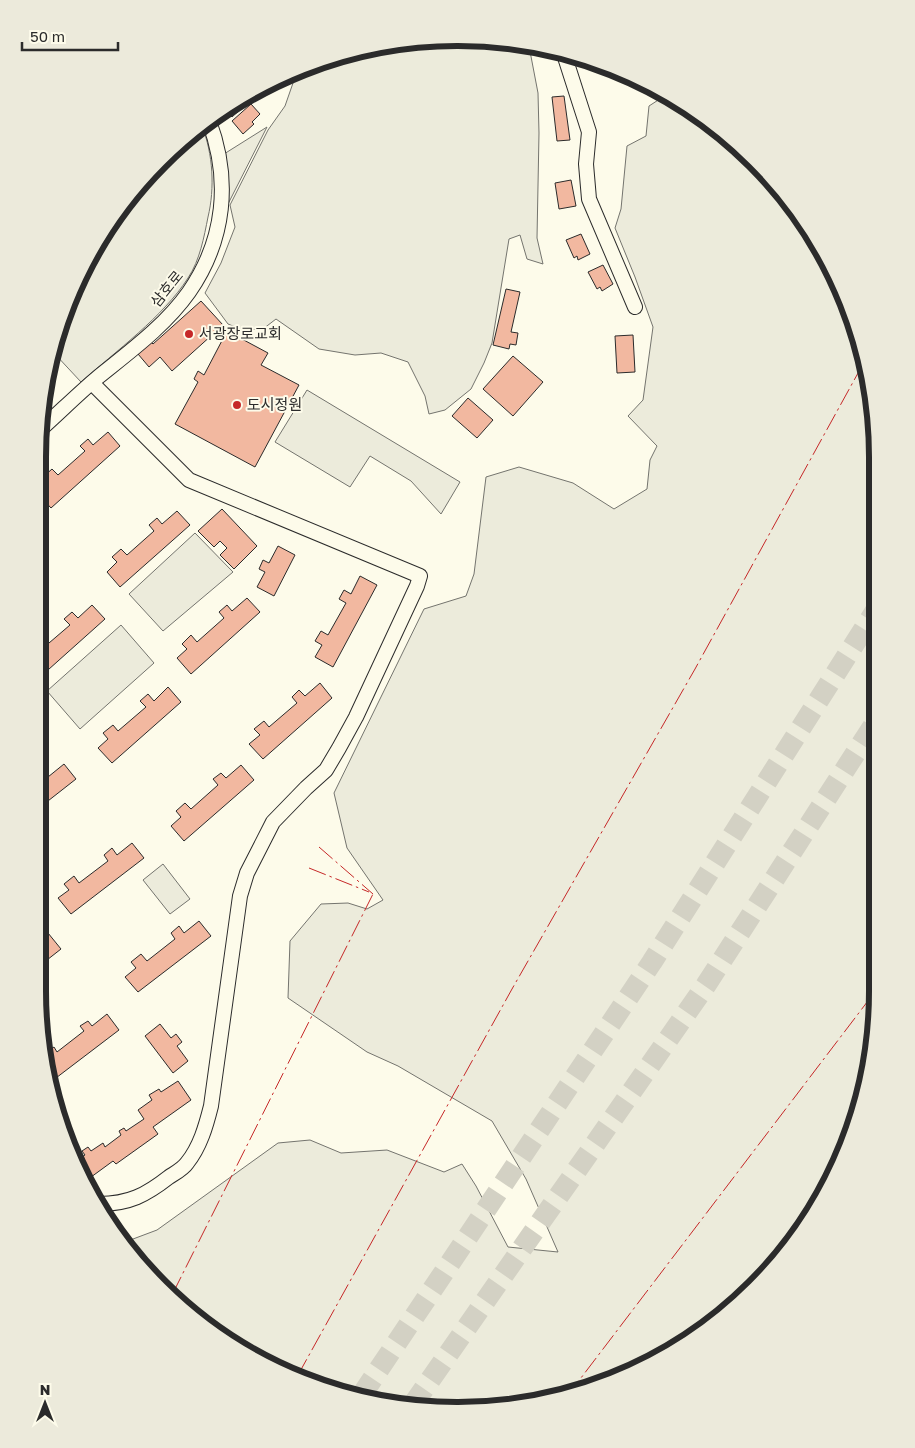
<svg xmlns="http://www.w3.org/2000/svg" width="915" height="1448" font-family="'Golos Text','Noto Sans KR',sans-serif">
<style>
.green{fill:#ecebdb;stroke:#74746e}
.building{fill:#f2b8a0;stroke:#2b2b2b}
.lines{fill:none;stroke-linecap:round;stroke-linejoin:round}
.highway-tunnel{stroke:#d3d1c4;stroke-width:21;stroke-dasharray:21 11;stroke-linecap:butt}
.minor-casing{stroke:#2b2b2b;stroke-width:16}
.minor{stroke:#fdfbea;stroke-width:14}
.power{stroke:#c62828;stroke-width:1;stroke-dasharray:18 4 2.5 4;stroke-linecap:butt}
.poi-dot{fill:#c62828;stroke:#fdfbea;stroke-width:2}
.labels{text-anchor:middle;stroke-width:4;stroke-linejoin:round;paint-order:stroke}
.street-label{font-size:15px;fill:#2b2b2b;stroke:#fdfbea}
.poi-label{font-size:15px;fill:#2b2b2b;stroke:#fdfbea;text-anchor:start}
.rim{fill:none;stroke:#2b2b2b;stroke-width:6}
</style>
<rect width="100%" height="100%" fill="#fdfbea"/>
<g class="green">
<path d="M 485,38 L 529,46 L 538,93 L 539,133 L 537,238 L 543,264 L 527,259 L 520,235 L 509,239 L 492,343 L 484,363 L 471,389 L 445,410 L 429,414 L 425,396 L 408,362 L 381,353 L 355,355 L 319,349 L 276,319 L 263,329 L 243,330 L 228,324 L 205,293 L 221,263 L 235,227 L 230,205 L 268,130 L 285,106 L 293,83 L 291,74 L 323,60 L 403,41 Z"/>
<path d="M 666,95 L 713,124 L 773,181 L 821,248 L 855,323 L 877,430 L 874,1045 L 846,1151 L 791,1246 L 691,1340 L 566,1396 L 430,1410 L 322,1388 L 202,1324 L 125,1242 L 157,1230 L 278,1143 L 310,1140 L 341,1153 L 387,1150 L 444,1172 L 462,1164 L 476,1186 L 508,1247 L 558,1252 L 526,1179 L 492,1121 L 398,1066 L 367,1052 L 288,998 L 290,941 L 321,904 L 348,903 L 367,909 L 383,900 L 347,848 L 334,793 L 424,609 L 466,596 L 474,574 L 486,477 L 519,467 L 573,483 L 614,509 L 647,489 L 650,460 L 657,446 L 628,416 L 643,400 L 653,327 L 635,277 L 615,228 L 621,209 L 627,146 L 646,136 L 649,106 Z"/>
<path d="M 202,126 C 213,154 215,188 208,217 C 204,237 200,260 188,278 C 164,316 115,352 81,382 L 54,353 L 70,297 L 124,202 L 181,142 Z"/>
<path d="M 267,127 L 228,204 L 224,154 Z"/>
<path d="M 307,390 L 460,482 L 441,514 L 411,481 L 370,456 L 350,487 L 275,442 Z"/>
<path d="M 195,533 L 233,572 L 163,631 L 129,594 Z"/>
<path d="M 121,625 L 154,663 L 80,729 L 47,691 Z"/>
<path d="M 163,864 L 190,899 L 170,914 L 143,880 Z"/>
</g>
<g class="building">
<path d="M 263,87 L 265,89 L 262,92 L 263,93 L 255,100 L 248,93 Z"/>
<path d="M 246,95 L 251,100 L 232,117 L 225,110 Z"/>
<path d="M 564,96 L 570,140 L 557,141 L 552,97 Z"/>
<path d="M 251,104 L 260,114 L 252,122 L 254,124 L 243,134 L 232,121 Z"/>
<path d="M 571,180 L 576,206 L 559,209 L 555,183 Z"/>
<path d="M 581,234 L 590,254 L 578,260 L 577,256 L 574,258 L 566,240 Z"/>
<path d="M 603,265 L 613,284 L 602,291 L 600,287 L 597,289 L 588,272 Z"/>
<path d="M 506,289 L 520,292 L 511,332 L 518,333 L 516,345 L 510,344 L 509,349 L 493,345 Z"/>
<path d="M 201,301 L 223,325 L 172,371 L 160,357 L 149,367 L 138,354 L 151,342 L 153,344 Z"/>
<path d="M 227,331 L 268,353 L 261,365 L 299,385 L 255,467 L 175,424 L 198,382 L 194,379 L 198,371 L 204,375 Z"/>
<path d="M 633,335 L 635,372 L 617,373 L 615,336 Z"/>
<path d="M 513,356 L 543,382 L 513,416 L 483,389 Z"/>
<path d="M 468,398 L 493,420 L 477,438 L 452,416 Z"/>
<path d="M 108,432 L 120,446 L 51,508 L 40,496 L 41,490 L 48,483 L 43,477 L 52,469 L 58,475 L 85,451 L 80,446 L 88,439 L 93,445 Z"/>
<path d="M 222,509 L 257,546 L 234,569 L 220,555 L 227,548 L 220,541 L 214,547 L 198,531 Z"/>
<path d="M 177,511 L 190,525 L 120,587 L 107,572 L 117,562 L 112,557 L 121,549 L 127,555 L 154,531 L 149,525 L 157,518 L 162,524 Z"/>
<path d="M 278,546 L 295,555 L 274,596 L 257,587 L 265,572 L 259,569 L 263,560 L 269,563 Z"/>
<path d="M 360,576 L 377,585 L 333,667 L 315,657 L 322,645 L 315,641 L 321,631 L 328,635 L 346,603 L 339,599 L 344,590 L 351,594 Z"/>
<path d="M 247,598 L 260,612 L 191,674 L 177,658 L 187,649 L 182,644 L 191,635 L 197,642 L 224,618 L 219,612 L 227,605 L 232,611 Z"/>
<path d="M 92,605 L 105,619 L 39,678 L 40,646 L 42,649 L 70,625 L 64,619 L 72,612 L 78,618 Z"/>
<path d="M 320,683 L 332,698 L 263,759 L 249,744 L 260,735 L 254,729 L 264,721 L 269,727 L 297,703 L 292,697 L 299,690 L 305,696 Z"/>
<path d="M 168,687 L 181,702 L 112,763 L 98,748 L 108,739 L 103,733 L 113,725 L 118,731 L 146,707 L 140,701 L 148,694 L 154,701 Z"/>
<path d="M 64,764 L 76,779 L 39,808 L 39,774 L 43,770 L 48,777 Z"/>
<path d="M 241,765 L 254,780 L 184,841 L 171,826 L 181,817 L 176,811 L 185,803 L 191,809 L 218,785 L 213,779 L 221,773 L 226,778 Z"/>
<path d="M 132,843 L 144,858 L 71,914 L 58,898 L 69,890 L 64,884 L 74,876 L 79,883 L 108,861 L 104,855 L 112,848 L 117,855 Z"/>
<path d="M 199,921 L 211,936 L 138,992 L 125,977 L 136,968 L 131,962 L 141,954 L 147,961 L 175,939 L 171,933 L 179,926 L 184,933 Z"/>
<path d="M 48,933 L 61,949 L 38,967 L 38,941 Z"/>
<path d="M 107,1014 L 119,1030 L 52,1081 L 49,1058 L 50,1057 L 48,1051 L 54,1047 L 57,1052 L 84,1031 L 80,1026 L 88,1021 L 92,1026 Z"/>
<path d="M 160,1024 L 171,1038 L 176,1034 L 182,1042 L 177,1046 L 188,1061 L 173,1073 L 145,1036 Z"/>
<path d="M 178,1081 L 191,1100 L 153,1127 L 158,1134 L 116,1164 L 113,1161 L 87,1180 L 77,1160 L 85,1155 L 82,1151 L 88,1147 L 91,1151 L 103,1143 L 105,1147 L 121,1135 L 119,1131 L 124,1128 L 126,1131 L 144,1119 L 138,1110 L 152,1100 L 149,1095 L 159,1089 L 161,1092 Z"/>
</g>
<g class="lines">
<g class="highway-tunnel">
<path d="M 361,1396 L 652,962 L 876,610"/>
<path d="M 412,1406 L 706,985 L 875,723"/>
</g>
<defs>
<g id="minor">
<path d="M 563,51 L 589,132 L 586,164 L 589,199 L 635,307"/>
<path d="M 92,383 L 189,480 L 420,576 L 417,586 L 356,717 L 339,748 L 326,770 L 306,788 L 273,822 L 247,873 L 240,896 L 211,1106 C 206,1126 200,1147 187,1163 C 183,1169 175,1173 169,1177 C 146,1195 129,1204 99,1204"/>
<path d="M 41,429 C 60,412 78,394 97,378 C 129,352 165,326 189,292 C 225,240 231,180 209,121"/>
</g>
</defs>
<use href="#minor" class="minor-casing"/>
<use href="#minor" class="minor"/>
<g class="power">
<path d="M 319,847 L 373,894"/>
<path d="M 309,868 L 369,892"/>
<path d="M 173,1293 L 373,894"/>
<path d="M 298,1375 L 512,989 L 695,669 L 863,364"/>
<path d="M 568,1395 L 874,993"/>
</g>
</g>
<g class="poi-dot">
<circle cx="189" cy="334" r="5"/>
<circle cx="237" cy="405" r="5"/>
</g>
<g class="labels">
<g class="street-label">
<text transform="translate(167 289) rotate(-51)" y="5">삼호로</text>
</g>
<g class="poi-label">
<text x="199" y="339">서광장로교회</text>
<text x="247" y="410">도시정원</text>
</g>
</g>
<path d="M0 0H915V1448H0ZM457 46H458A411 411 0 0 1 869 457V991A411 411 0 0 1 458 1402H457A411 411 0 0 1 46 991V457A411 411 0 0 1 457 46Z" fill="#eceadb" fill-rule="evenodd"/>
<path class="rim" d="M457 46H458A411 411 0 0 1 869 457V991A411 411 0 0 1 458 1402H457A411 411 0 0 1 46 991V457A411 411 0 0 1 457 46Z"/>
<g transform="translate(45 1403)" stroke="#fdfbea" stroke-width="4" paint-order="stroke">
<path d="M0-4L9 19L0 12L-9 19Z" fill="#2b2b2b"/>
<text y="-8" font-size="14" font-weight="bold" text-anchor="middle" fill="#2b2b2b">N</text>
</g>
<path d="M22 42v8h96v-8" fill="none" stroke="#2b2b2b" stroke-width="2.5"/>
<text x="30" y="42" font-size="15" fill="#2b2b2b" stroke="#fdfbea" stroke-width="4" paint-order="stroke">50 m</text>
</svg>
